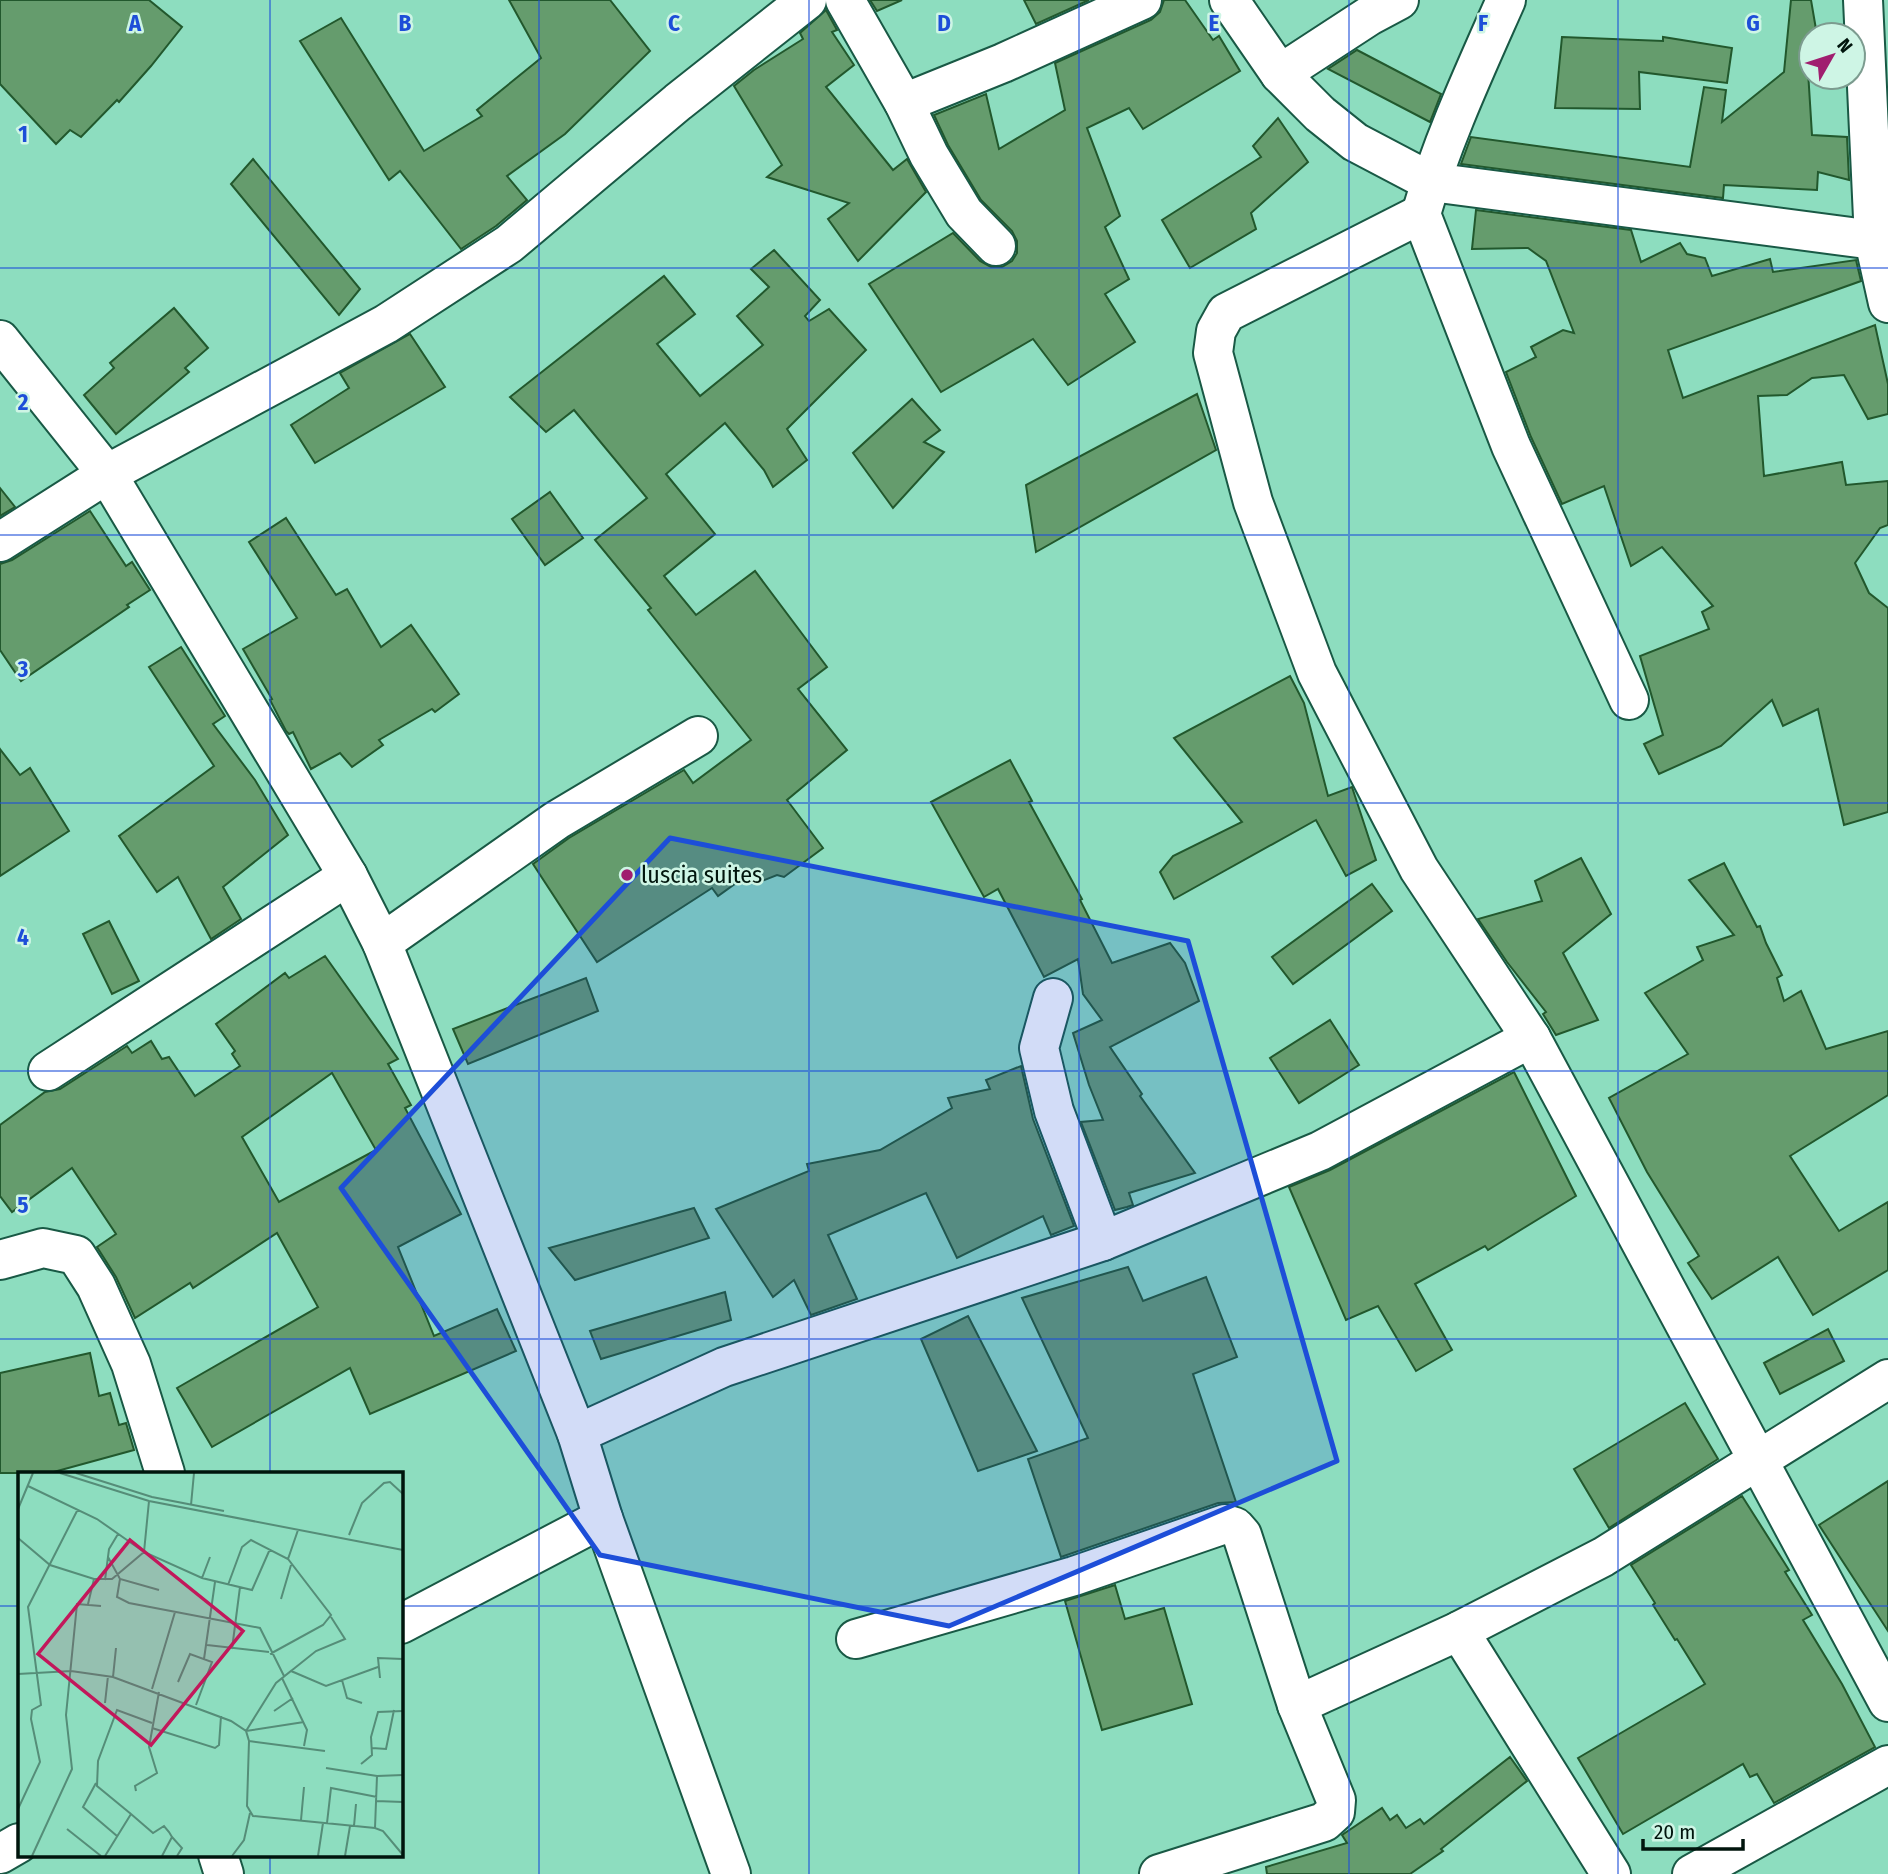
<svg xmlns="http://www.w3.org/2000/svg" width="1888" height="1874" font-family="'Fira Sans Condensed',sans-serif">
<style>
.building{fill:#659c6d;stroke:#22582d;stroke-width:2;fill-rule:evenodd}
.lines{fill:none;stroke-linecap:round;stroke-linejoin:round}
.minor-casing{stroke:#195945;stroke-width:42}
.minor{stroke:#fff;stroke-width:38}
.marked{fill:#1d4ed8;fill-opacity:0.2;stroke:#1d4ed8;stroke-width:5;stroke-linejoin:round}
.grid{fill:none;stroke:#1d4ed8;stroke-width:2;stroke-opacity:0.55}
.poi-dot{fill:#a01e6f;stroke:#cef5e5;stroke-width:2.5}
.labels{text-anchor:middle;stroke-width:5;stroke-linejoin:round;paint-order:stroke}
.poi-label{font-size:24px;fill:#00150d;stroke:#cef5e5;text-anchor:start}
.inset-road{fill:none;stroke:#558d78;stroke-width:2}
.view{fill:#c2185b;fill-opacity:0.15;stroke:#c2185b;stroke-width:3.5}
.inset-edge{fill:none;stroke:#00150d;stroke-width:3.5}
.grid-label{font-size:23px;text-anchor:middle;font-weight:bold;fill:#1d4ed8;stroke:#cef5e5;stroke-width:5;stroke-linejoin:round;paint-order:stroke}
</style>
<rect width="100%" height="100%" fill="#8dddbf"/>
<g class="building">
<path d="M 0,0 L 149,0 L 182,27 L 151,66 L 119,102 L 117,100 L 81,137 L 70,130 L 56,144 L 0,84 Z"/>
<path d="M 509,0 L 610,0 L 650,51 L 565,134 L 507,176 L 527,200 L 496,226 L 461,249 L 400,171 L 389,180 L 300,41 L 341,18 L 424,151 L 482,116 L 477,110 L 541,58 Z"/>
<path d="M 870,0 L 902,0 L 877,11 Z"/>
<path d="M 1024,0 L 1089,0 L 1036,24 Z"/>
<path d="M 1164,0 L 1185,0 L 1213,40 L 1219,36 L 1240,71 L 1143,129 L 1129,108 L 1087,128 L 1120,216 L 1105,227 L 1129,279 L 1105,294 L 1135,342 L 1068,385 L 1033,339 L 941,392 L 869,284 L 953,233 L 980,261 L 991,267 L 1002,267 L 1012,261 L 1017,253 L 1017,241 L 1012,231 L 981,200 L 948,145 L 934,115 L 986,94 L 999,149 L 1065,110 L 1055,63 L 1151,20 L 1160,12 Z"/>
<path d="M 1791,0 L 1811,0 L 1817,35 L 1811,35 L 1811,71 L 1808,71 L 1812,135 L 1847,137 L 1849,180 L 1818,172 L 1817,190 L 1724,185 L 1723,198 L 1461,164 L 1471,137 L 1690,167 L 1704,87 L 1726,90 L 1722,122 L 1784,72 Z"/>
<path d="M 826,10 L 837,30 L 832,32 L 854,65 L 826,87 L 893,170 L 907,159 L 926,192 L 858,261 L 828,219 L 849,203 L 767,177 L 782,165 L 734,86 L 754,70 L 803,39 L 800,33 Z"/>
<path d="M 1562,37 L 1663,41 L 1663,37 L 1732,48 L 1727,83 L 1639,72 L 1640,109 L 1555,108 Z"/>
<path d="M 1357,50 L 1441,94 L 1430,122 L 1328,69 Z"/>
<path d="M 1278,118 L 1308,162 L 1251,213 L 1256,229 L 1190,268 L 1162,220 L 1261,157 L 1253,146 Z"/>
<path d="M 253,159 L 360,289 L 339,315 L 231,184 Z"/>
<path d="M 1476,210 L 1631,230 L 1641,262 L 1680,243 L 1687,254 L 1705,258 L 1712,276 L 1770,259 L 1773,272 L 1856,260 L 1861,281 L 1668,350 L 1683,398 L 1875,325 L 1888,384 L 1888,414 L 1868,419 L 1844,375 L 1812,378 L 1787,395 L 1758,396 L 1764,476 L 1842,462 L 1846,485 L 1888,481 L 1888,525 L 1880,528 L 1855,563 L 1869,593 L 1888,608 L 1888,812 L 1844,825 L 1818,709 L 1783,726 L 1772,700 L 1721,746 L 1659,774 L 1644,744 L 1663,735 L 1640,656 L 1709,629 L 1702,612 L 1713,606 L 1662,547 L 1631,566 L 1604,486 L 1562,504 L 1531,437 L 1506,372 L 1536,357 L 1531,347 L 1563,330 L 1574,333 L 1546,261 L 1528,248 L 1472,249 Z"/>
<path d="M 774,250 L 820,300 L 805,316 L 809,321 L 829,309 L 866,350 L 787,429 L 807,460 L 773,487 L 764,470 L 725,423 L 666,474 L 715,534 L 664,576 L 696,615 L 755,571 L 827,667 L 798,689 L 847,750 L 787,800 L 823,848 L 784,877 L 777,875 L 757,883 L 746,876 L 718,896 L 712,888 L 597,962 L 533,864 L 569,838 L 684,770 L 693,783 L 751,740 L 648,610 L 651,608 L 595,540 L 647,498 L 574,410 L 546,432 L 510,397 L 664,276 L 695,314 L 657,344 L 700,396 L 763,345 L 737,316 L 769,287 L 751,269 Z"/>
<path d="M 174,308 L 208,348 L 185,368 L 189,372 L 116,434 L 84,395 L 114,368 L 110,363 Z"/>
<path d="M 410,334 L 445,387 L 315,463 L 291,425 L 349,388 L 340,373 Z"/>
<path d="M 1197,394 L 1216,450 L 1036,552 L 1026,485 Z"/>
<path d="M 912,399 L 940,430 L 924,442 L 944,452 L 893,508 L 853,453 Z"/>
<path d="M 0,488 L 15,507 L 0,516 Z"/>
<path d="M 550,492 L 583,538 L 545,565 L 512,519 Z"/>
<path d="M 90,511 L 126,566 L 132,562 L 150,590 L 127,605 L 129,607 L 21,681 L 0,650 L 0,564 L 12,560 Z"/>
<path d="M 286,518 L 336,595 L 347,589 L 381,647 L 411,625 L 459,694 L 435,712 L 432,709 L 379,740 L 383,745 L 352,767 L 340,753 L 311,769 L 293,732 L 289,734 L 286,731 L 270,700 L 272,699 L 243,649 L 297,618 L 249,542 Z"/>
<path d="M 181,647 L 225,716 L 213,724 L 255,780 L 288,835 L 223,887 L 241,919 L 211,939 L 178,877 L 157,892 L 119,836 L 214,766 L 149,667 Z"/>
<path d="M 1290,676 L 1304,703 L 1328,796 L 1352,787 L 1376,860 L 1346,876 L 1316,820 L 1174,899 L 1160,872 L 1173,856 L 1242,822 L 1174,738 Z"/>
<path d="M 0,749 L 20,775 L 30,768 L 69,831 L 0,876 Z"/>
<path d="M 1010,760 L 1032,801 L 1029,802 L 1082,899 L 1080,900 L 1112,963 L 1170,943 L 1185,963 L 1199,1001 L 1110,1047 L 1142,1094 L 1140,1096 L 1195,1173 L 1129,1193 L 1133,1205 L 1127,1207 L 1115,1210 L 1081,1122 L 1103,1120 L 1089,1085 L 1073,1033 L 1102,1020 L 1083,994 L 1078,959 L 1044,977 L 998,889 L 984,897 L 931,802 Z"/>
<path d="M 1581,858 L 1611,914 L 1563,953 L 1598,1020 L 1556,1035 L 1543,1014 L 1546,1012 L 1507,962 L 1478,919 L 1542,901 L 1535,881 Z"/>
<path d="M 1724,863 L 1757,927 L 1760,926 L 1766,943 L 1782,975 L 1777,978 L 1784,1001 L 1801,991 L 1826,1049 L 1888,1031 L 1888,1095 L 1790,1156 L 1839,1231 L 1888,1202 L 1888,1270 L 1813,1315 L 1778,1257 L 1712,1299 L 1688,1263 L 1699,1256 L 1647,1172 L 1609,1098 L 1688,1054 L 1645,993 L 1703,960 L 1697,947 L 1734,935 L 1689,880 Z"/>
<path d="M 1372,884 L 1392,911 L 1293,984 L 1272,957 Z"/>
<path d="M 109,921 L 139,981 L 112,994 L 83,934 Z"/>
<path d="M 325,956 L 398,1059 L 388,1064 L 411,1105 L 405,1108 L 461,1214 L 398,1247 L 434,1336 L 497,1309 L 516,1351 L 370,1414 L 350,1368 L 212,1447 L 177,1388 L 318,1307 L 277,1233 L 193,1288 L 190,1283 L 135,1318 L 116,1277 L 97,1247 L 116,1234 L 72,1168 L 12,1212 L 0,1196 L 0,1125 L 45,1092 L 60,1089 L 127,1046 L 132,1053 L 151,1041 L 162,1059 L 169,1057 L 195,1096 L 240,1066 L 232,1054 L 235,1051 L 216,1024 L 285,973 L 289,978 ZM 332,1073 L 376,1150 L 279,1202 L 242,1137 Z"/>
<path d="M 586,978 L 598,1011 L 468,1064 L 453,1029 Z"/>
<path d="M 1330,1020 L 1359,1065 L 1299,1103 L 1270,1058 Z"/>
<path d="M 1021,1066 L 1033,1119 L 1074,1226 L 1051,1235 L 1043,1216 L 957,1258 L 926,1193 L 828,1235 L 857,1299 L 811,1315 L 794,1280 L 773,1297 L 716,1209 L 809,1171 L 807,1164 L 880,1150 L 952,1108 L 948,1098 L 990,1089 L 986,1080 Z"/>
<path d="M 1514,1072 L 1576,1196 L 1488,1250 L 1485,1246 L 1415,1284 L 1452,1350 L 1416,1371 L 1378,1306 L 1346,1320 L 1289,1187 L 1330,1170 Z"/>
<path d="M 694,1208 L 709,1238 L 575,1280 L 549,1248 Z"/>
<path d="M 1128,1267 L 1143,1301 L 1206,1277 L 1237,1357 L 1193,1374 L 1236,1502 L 1218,1503 L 1061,1557 L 1028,1459 L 1088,1438 L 1022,1298 Z"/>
<path d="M 725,1292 L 731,1320 L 601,1359 L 590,1331 Z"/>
<path d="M 968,1316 L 1037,1451 L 978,1471 L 921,1339 Z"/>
<path d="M 1828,1329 L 1844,1361 L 1780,1394 L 1764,1363 Z"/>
<path d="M 90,1353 L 99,1396 L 110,1393 L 119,1425 L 126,1423 L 134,1450 L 50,1473 L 0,1473 L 0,1373 Z"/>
<path d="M 1685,1403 L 1718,1459 L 1609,1528 L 1574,1469 Z"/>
<path d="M 1888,1481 L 1888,1631 L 1819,1525 Z"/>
<path d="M 1742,1496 L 1789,1570 L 1785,1572 L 1812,1615 L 1803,1620 L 1842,1684 L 1875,1747 L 1774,1803 L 1757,1774 L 1750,1777 L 1743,1764 L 1623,1834 L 1578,1758 L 1705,1684 L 1677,1639 L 1675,1640 L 1653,1605 L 1655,1603 L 1631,1565 Z"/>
<path d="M 1115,1585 L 1125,1619 L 1164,1608 L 1192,1704 L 1102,1730 L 1065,1601 Z"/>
<path d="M 1510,1757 L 1527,1781 L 1441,1849 L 1443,1851 L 1410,1874 L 1267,1874 L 1266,1867 L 1347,1843 L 1342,1835 L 1382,1808 L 1390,1820 L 1397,1815 L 1406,1828 L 1420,1819 L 1424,1824 Z"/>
</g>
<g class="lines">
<defs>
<g id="minor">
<path d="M 845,0 L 904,103 L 929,155 L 964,213 L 996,246"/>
<path d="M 1229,0 L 1280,74 L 1320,114 L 1355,142 L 1431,182 L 1874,240 L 1888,232"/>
<path d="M 1506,0 C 1475,70 1442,141 1421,214 L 1511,446 L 1629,700"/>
<path d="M 1863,0 L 1874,240 L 1888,303"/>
<path d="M 1280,74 L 1369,16 L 1399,0"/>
<path d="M 904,103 L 1003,63 L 1142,0"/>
<path d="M 1421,214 L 1226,313 L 1216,331 L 1213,353 L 1253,502 L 1317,673 L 1419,869 L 1531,1038 L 1888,1702"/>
<path d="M 0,340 L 107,474 L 348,876 L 382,943 L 577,1434 L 603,1518 L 731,1874"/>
<path d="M 0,542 L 107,474 L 386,324 L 509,244 L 678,102 L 807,0"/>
<path d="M 382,943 L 557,820 L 698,736"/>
<path d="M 1053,998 L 1039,1048 L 1054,1111 L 1103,1241"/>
<path d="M 48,1071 L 348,876"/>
<path d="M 0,1260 L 43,1248 L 76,1255 L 96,1286 L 131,1364 L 165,1473"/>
<path d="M 577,1434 L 724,1367 L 1103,1241 L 1320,1151 L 1531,1038"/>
<path d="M 401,1624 L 603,1518"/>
<path d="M 1459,1631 L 1611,1874"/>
<path d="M 856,1639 L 1074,1576 L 1225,1524 L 1235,1527 L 1242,1535 L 1297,1705 L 1336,1800 L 1335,1812 L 1324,1822 L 1159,1874"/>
<path d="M 1297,1705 L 1459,1631 L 1603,1557 L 1888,1379"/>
<path d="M 0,1854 L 19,1843"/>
<path d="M 218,1855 L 224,1874"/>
<path d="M 1692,1874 L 1888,1765"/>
</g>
</defs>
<use href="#minor" class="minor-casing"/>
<use href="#minor" class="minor"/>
</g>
<path class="marked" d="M 670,838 L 1188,941 L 1337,1461 L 949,1626 L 600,1555 L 341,1188 Z"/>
<path class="grid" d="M 270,0 L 270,1473M 539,0 L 539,1874M 809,0 L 809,1874M 1079,0 L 1079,1874M 1349,0 L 1349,1874M 1618,0 L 1618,1874M 0,268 L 1888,268M 0,535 L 1888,535M 0,803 L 1888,803M 0,1071 L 1888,1071M 0,1339 L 1888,1339M 0,1606 L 19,1606M 401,1606 L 1888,1606M 270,1855 L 270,1874"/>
<circle class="poi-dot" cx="627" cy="875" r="7"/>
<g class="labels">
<g class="poi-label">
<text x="641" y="883">luscia suites</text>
</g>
</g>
<g transform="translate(18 1472)">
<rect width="385" height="385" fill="#8dddbf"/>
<path class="inset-road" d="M 42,1 L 131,29 L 385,78M 58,1 L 134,25 L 206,39M 10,14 L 79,47 L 126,80 L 184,106 L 234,118 L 252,77M 173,33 L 176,1M 0,37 L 15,1M 331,63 L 344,31 L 366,11 L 372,10 L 385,22M 0,66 L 32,93 L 76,107 L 94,107 L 126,80 L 131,29M 90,85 L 102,107 L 141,118M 270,87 L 280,58M 184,106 L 192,85M 102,107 L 99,125 L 111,131 L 242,156 L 266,204M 87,108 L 91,77 L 100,62M 210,113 L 224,75 L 233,68 L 270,87 L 313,143 L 305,153 L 252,182M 263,127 L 273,93M 70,132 L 76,107M 189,173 L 251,180M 214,177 L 222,115M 186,187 L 197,110M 273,199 L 298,179 L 327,167 L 313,145M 0,202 L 53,199 L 95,205 L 213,249 L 228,259 L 231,269 L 229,334 L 235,344 L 357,356 L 365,359 L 385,383M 95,205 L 98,176M 264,206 L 289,258 L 286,274M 362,206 L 360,186 L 385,187M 324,208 L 329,226 L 344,231M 160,210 L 172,182 L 194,190 L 178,233M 134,217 L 157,140M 87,231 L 90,204M 256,239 L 275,226M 134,256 L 197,276 L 201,273 L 203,244M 228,259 L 258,211 L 273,199 L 308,214 L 360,195M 228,259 L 286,250M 231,269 L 307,279M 354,276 L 368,277 L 376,238M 343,292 L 354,283 L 353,265 L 360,240 L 385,239M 308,296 L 359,304 L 385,303M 78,311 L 65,335 L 99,364M 118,319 L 117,314 L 139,301 L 131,275 L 141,220M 358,329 L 385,330M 0,337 L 22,290 L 13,247 L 14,238 L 23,233 L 10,135 L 60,37M 113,342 L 79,314 L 80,289 L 99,238 L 134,251M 283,348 L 286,315M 309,351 L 313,316 L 359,325M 336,354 L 338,332M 357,356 L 359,304M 49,357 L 83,384M 154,365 L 164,376 L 159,384M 14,384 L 54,297 L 48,243 L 59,132 L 83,134M 87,384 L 113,342 L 135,361 L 146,354 L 151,360 L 154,365 L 144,384M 214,384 L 226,368 L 232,341M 300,384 L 305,351M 327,384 L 332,354"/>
<path class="view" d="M 112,68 L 225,159 L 133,273 L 20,182 Z"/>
<rect width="385" height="385" class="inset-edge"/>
</g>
<g class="grid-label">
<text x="135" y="31">A</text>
<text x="405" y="31">B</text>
<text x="674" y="31">C</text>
<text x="944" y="31">D</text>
<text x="1214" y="31">E</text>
<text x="1483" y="31">F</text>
<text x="1753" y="31">G</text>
<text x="23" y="142">1</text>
<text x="23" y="410">2</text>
<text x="23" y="677">3</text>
<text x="23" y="945">4</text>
<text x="23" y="1213">5</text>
</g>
<g transform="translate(1832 56) rotate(51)"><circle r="33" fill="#cef5e5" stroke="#7c9b8f" stroke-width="2"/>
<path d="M0-5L12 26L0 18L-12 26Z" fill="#a01e6f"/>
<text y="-10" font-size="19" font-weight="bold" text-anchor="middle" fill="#00150d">N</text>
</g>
<path d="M1643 1839v10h100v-10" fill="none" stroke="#00150d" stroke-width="3.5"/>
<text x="1654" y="1839" font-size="21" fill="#00150d" stroke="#cef5e5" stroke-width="5" paint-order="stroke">20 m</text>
</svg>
